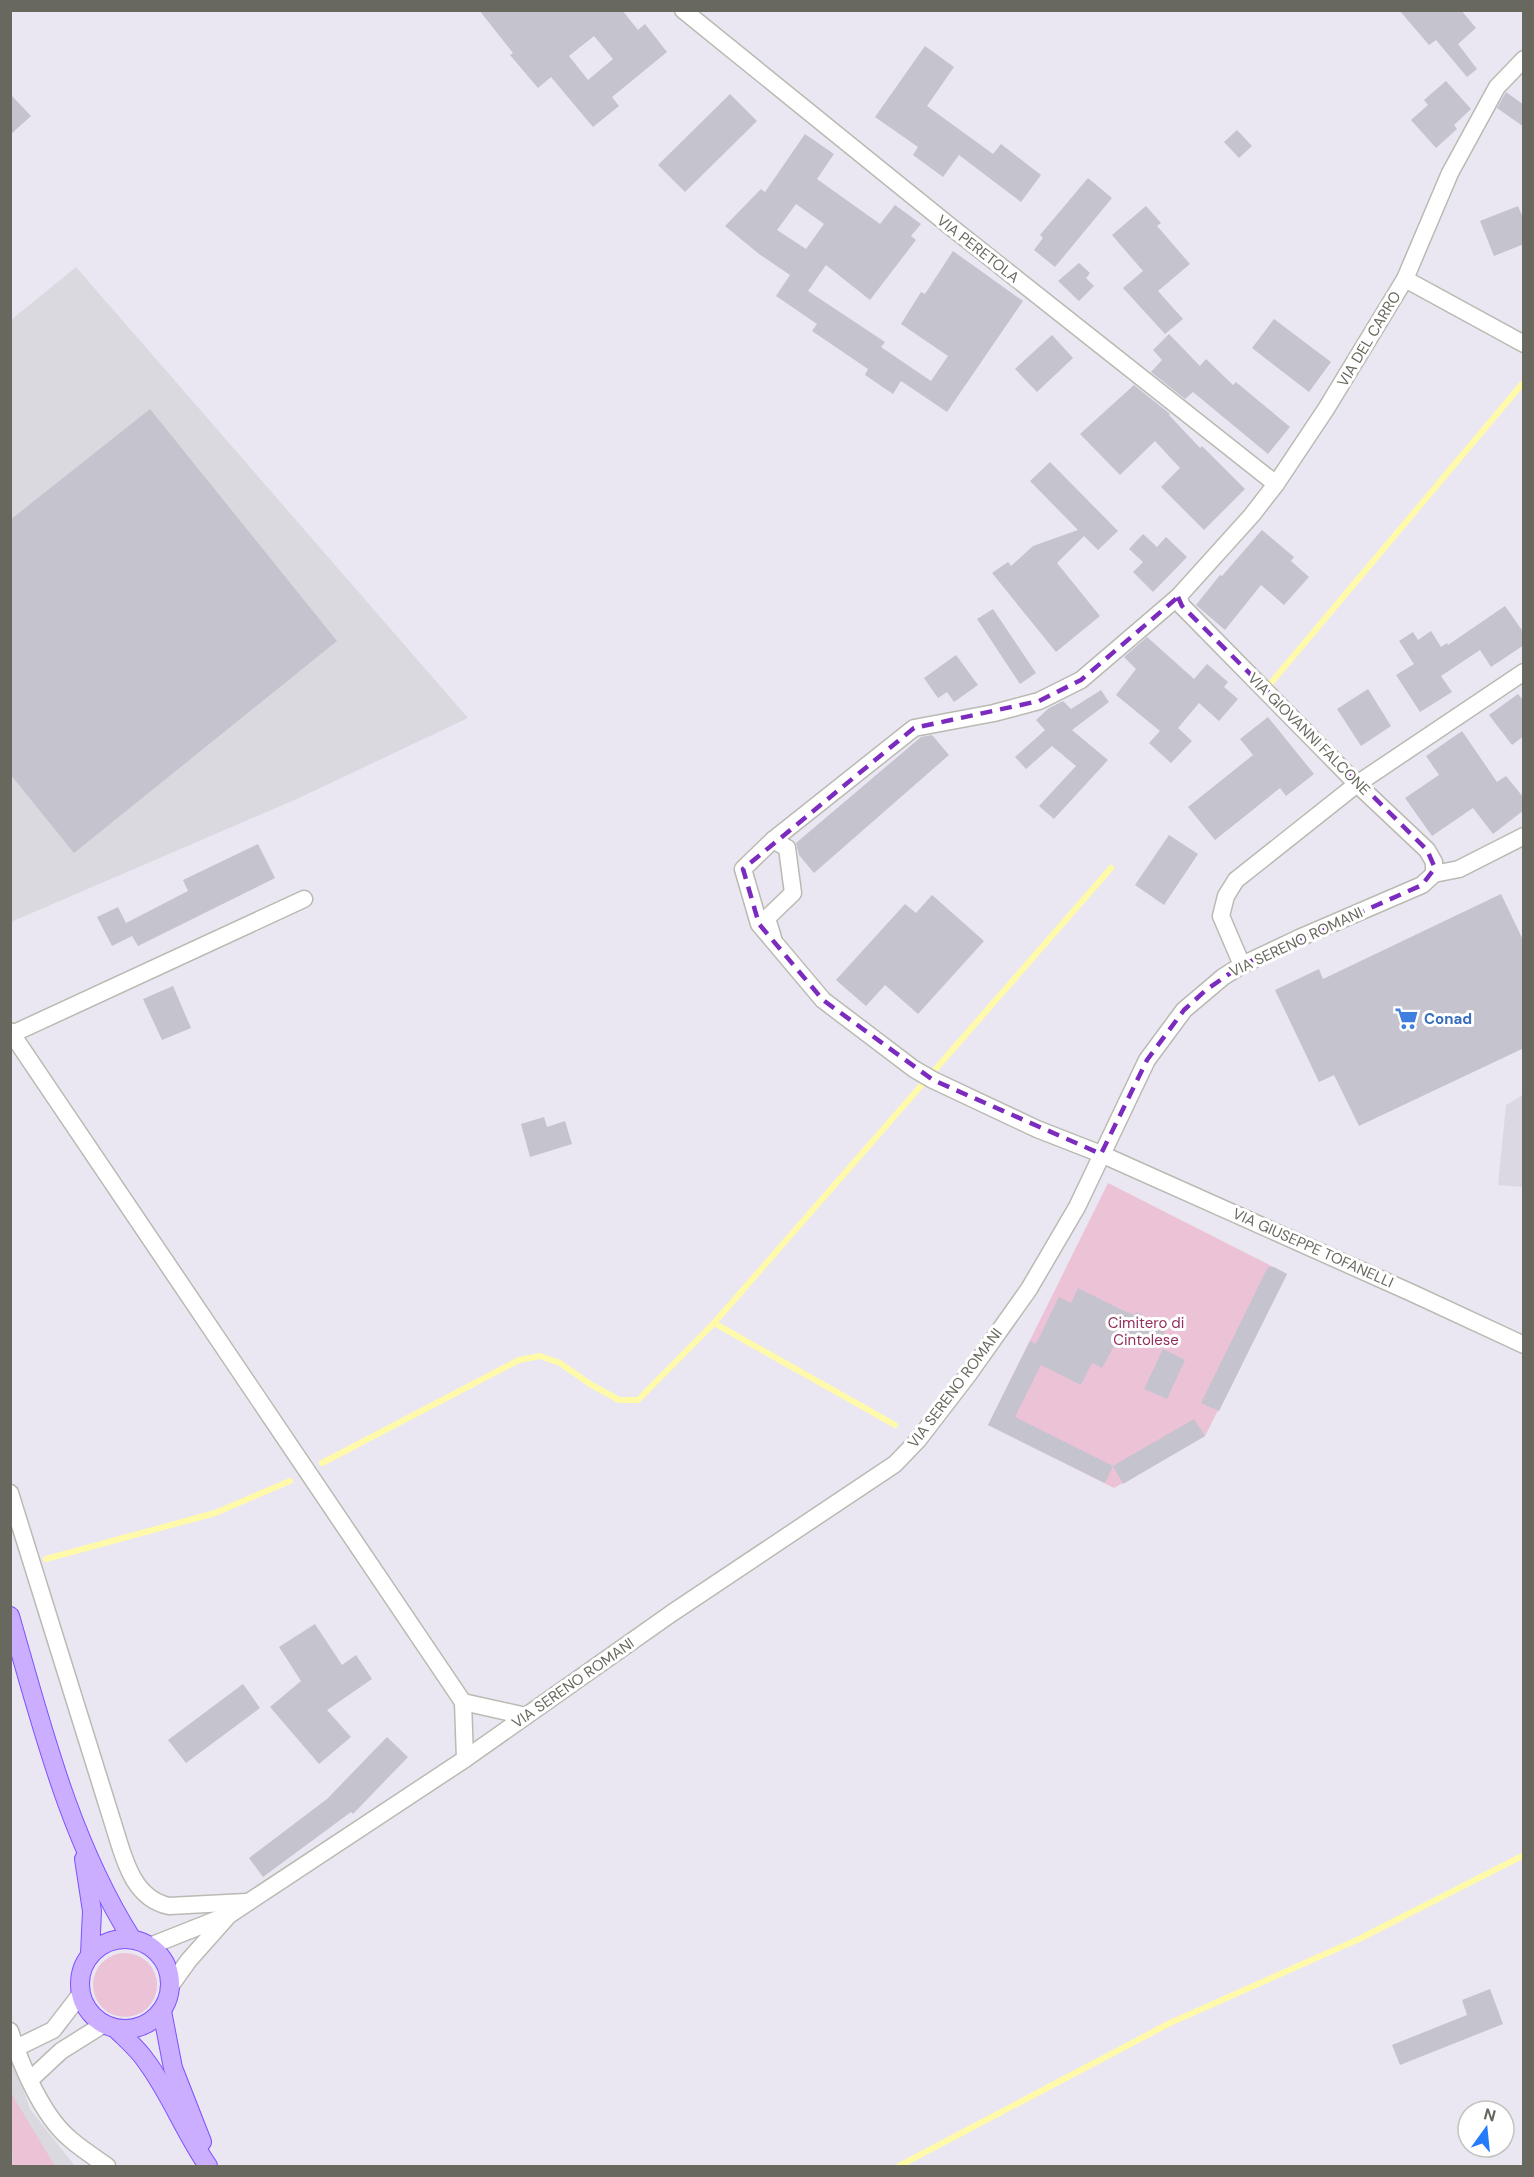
<svg xmlns="http://www.w3.org/2000/svg" width="1534" height="2177" font-family="'DM Sans',sans-serif">
<style>
.industrial{fill:#dbd9e0}
.education{fill:#dbd8e4}
.green{fill:#ebc2d6}
.lines{fill:none;stroke-linecap:round;stroke-linejoin:round}
.stream{stroke:#fffaa9;stroke-width:6}
.building{fill:#c5c3cd;fill-rule:evenodd}
.minor-casing{stroke:#b9bab2;stroke-width:19}
.primary-casing{stroke:#7a53ff;stroke-width:20}
.minor{stroke:#fff;stroke-width:16}
.primary{stroke:#cbaeff;stroke-width:18}
.marked{fill:none;stroke:#7b2cbf;stroke-width:4.5;stroke-dasharray:12 8;stroke-linejoin:round}
.labels{text-anchor:middle;stroke-width:6;stroke-linejoin:round;paint-order:stroke}
.street-label{font-size:15px;fill:#68685e;stroke:#fff}
.shop-label{font-size:15px;font-weight:bold;fill:#366cbe;stroke:#fff;text-anchor:start}
.park-label{font-size:15px;fill:#95305d;stroke:#fff}
</style>
<rect width="100%" height="100%" fill="#eae7f2"/>
<g class="industrial">
<path d="M 76,267 L 468,718 L 299,798 L 11,922 L 11,320 Z"/>
<path d="M 10,2051 L 30,2109 L 75,2166 L 11,2166 Z"/>
</g>
<path class="education" d="M 1523,1095 L 1523,1187 L 1498,1185 L 1506,1105 Z"/>
<g class="green">
<path d="M 1108,1183 L 1287,1274 L 1205,1436 L 1114,1488 L 988,1425 Z"/>
<circle cx="125" cy="1985" r="32"/>
<path d="M 11,2093 L 55,2166 L 12,2166 L 13,2155 L 10,2153 Z"/>
</g>
<g class="lines">
<g class="stream">
<path d="M 1270,684 L 1522,384"/>
<path d="M 714,1323 L 1111,868"/>
<path d="M 322,1463 L 519,1360 L 540,1356 L 560,1363 L 590,1384 L 619,1400 L 638,1400 L 714,1323 L 895,1425"/>
<path d="M 46,1559 L 215,1513 L 290,1481"/>
<path d="M 899,2166 L 1170,2023 L 1359,1939 L 1524,1855"/>
</g>
</g>
<g class="building">
<path d="M 479,10 L 622,10 L 638,30 L 645,24 L 667,52 L 612,97 L 619,106 L 593,127 L 551,77 L 538,88 L 510,55 L 513,53 ZM 594,36 L 613,59 L 588,80 L 569,56 Z"/>
<path d="M 1399,10 L 1461,10 L 1476,28 L 1458,44 L 1477,69 L 1467,77 L 1436,40 L 1429,45 Z"/>
<path d="M 925,46 L 954,67 L 927,106 L 993,154 L 1001,144 L 1041,175 L 1021,202 L 959,155 L 943,177 L 913,155 L 918,147 L 875,117 Z"/>
<path d="M 1446,81 L 1471,109 L 1454,125 L 1457,129 L 1436,148 L 1411,120 L 1428,105 L 1424,100 Z"/>
<path d="M 1506,92 L 1524,105 L 1524,127 L 1497,108 Z"/>
<path d="M 10,94 L 31,116 L 10,135 Z"/>
<path d="M 730,94 L 757,121 L 685,192 L 658,165 Z"/>
<path d="M 1237,130 L 1252,146 L 1239,158 L 1224,142 Z"/>
<path d="M 805,134 L 834,154 L 817,179 L 880,224 L 895,205 L 921,224 L 911,236 L 916,240 L 870,300 L 826,265 L 808,291 L 885,342 L 881,347 L 931,381 L 948,356 L 901,324 L 921,292 L 925,294 L 953,251 L 1023,301 L 947,412 L 901,381 L 893,394 L 865,375 L 868,369 L 812,331 L 817,324 L 776,296 L 790,275 L 759,254 L 725,226 L 761,189 L 765,192 ZM 796,204 L 824,224 L 806,249 L 777,230 Z"/>
<path d="M 1088,178 L 1112,198 L 1055,267 L 1034,250 L 1043,238 L 1040,235 Z"/>
<path d="M 1146,206 L 1161,223 L 1157,226 L 1190,264 L 1158,291 L 1183,319 L 1165,334 L 1123,288 L 1143,271 L 1112,235 Z"/>
<path d="M 1518,206 L 1524,220 L 1524,244 L 1494,256 L 1480,221 Z"/>
<path d="M 1079,263 L 1090,273 L 1086,278 L 1094,286 L 1079,301 L 1058,281 Z"/>
<path d="M 1274,319 L 1331,362 L 1309,392 L 1252,348 Z"/>
<path d="M 1169,334 L 1200,366 L 1206,359 L 1233,385 L 1236,382 L 1290,427 L 1268,454 L 1193,392 L 1185,399 L 1151,372 L 1162,360 L 1153,350 Z"/>
<path d="M 1052,335 L 1073,358 L 1037,392 L 1015,369 Z"/>
<path d="M 1134,385 L 1170,414 L 1169,415 L 1200,448 L 1202,446 L 1245,489 L 1204,530 L 1161,487 L 1180,468 L 1155,441 L 1120,475 L 1080,434 Z"/>
<path d="M 150,409 L 337,641 L 74,853 L 10,774 L 10,520 Z"/>
<path d="M 1050,462 L 1118,531 L 1098,550 L 1084,536 L 1057,563 L 1100,616 L 1056,652 L 992,573 L 1008,562 L 1011,566 L 1033,546 L 1078,530 L 1030,481 Z"/>
<path d="M 1262,530 L 1294,557 L 1291,561 L 1309,577 L 1284,605 L 1261,585 L 1225,630 L 1196,605 L 1220,575 L 1222,576 Z"/>
<path d="M 1143,534 L 1157,547 L 1166,537 L 1187,557 L 1153,592 L 1133,572 L 1143,562 L 1129,549 Z"/>
<path d="M 1505,606 L 1524,633 L 1524,645 L 1491,667 L 1480,650 L 1441,676 L 1452,692 L 1420,712 L 1396,675 L 1414,664 L 1399,641 L 1413,632 L 1418,640 L 1431,631 L 1441,647 L 1447,643 L 1448,645 Z"/>
<path d="M 993,609 L 1036,673 L 1020,684 L 977,619 Z"/>
<path d="M 1147,637 L 1194,679 L 1207,664 L 1228,682 L 1224,687 L 1238,699 L 1219,721 L 1199,703 L 1178,728 L 1192,741 L 1171,763 L 1149,743 L 1160,731 L 1116,695 L 1136,669 L 1124,657 Z"/>
<path d="M 956,655 L 978,685 L 954,702 L 947,692 L 938,698 L 924,678 Z"/>
<path d="M 1368,689 L 1391,726 L 1361,746 L 1337,709 Z"/>
<path d="M 1101,690 L 1109,702 L 1072,730 L 1108,760 L 1054,819 L 1039,806 L 1076,766 L 1052,746 L 1026,769 L 1015,757 L 1045,730 L 1036,720 L 1049,708 L 1063,701 L 1071,709 Z"/>
<path d="M 1518,694 L 1524,701 L 1524,736 L 1512,745 L 1489,715 Z"/>
<path d="M 1268,717 L 1314,774 L 1286,796 L 1280,788 L 1215,840 L 1188,807 L 1253,755 L 1240,739 Z"/>
<path d="M 1462,731 L 1497,782 L 1506,776 L 1524,798 L 1524,810 L 1493,834 L 1473,808 L 1432,836 L 1405,798 L 1439,775 L 1426,756 Z"/>
<path d="M 932,735 L 949,755 L 814,873 L 799,855 L 796,843 L 921,737 Z"/>
<path d="M 1169,835 L 1198,854 L 1164,905 L 1135,885 Z"/>
<path d="M 258,844 L 275,878 L 138,946 L 132,936 L 112,946 L 97,917 L 118,907 L 126,923 L 188,891 L 183,880 Z"/>
<path d="M 1501,894 L 1524,942 L 1524,1048 L 1359,1126 L 1334,1075 L 1319,1082 L 1275,990 L 1319,969 L 1323,979 Z"/>
<path d="M 932,895 L 984,941 L 918,1014 L 885,985 L 866,1006 L 836,980 L 905,904 L 916,913 Z"/>
<path d="M 173,986 L 191,1028 L 162,1040 L 143,999 Z"/>
<path d="M 544,1117 L 547,1127 L 565,1121 L 572,1144 L 530,1157 L 521,1124 Z"/>
<path d="M 1268,1267 L 1274,1267 L 1287,1274 L 1219,1411 L 1201,1403 Z"/>
<path d="M 1078,1288 L 1120,1309 L 1134,1315 L 1136,1312 L 1167,1327 L 1157,1348 L 1122,1331 L 1102,1368 L 1092,1363 L 1081,1385 L 1041,1365 L 1015,1417 L 1113,1466 L 1105,1483 L 988,1425 L 1030,1341 L 1036,1344 L 1059,1297 L 1071,1303 Z"/>
<path d="M 1163,1349 L 1185,1360 L 1167,1399 L 1144,1389 Z"/>
<path d="M 1194,1419 L 1205,1436 L 1123,1484 L 1113,1466 Z"/>
<path d="M 315,1624 L 342,1665 L 356,1655 L 372,1679 L 327,1710 L 351,1737 L 319,1764 L 270,1707 L 301,1681 L 279,1647 Z"/>
<path d="M 243,1684 L 260,1708 L 186,1763 L 168,1740 Z"/>
<path d="M 387,1737 L 408,1757 L 353,1814 L 351,1812 L 263,1877 L 249,1858 L 327,1799 Z"/>
<path d="M 1490,1989 L 1503,2024 L 1400,2065 L 1392,2045 L 1467,2015 L 1462,2000 Z"/>
</g>
<g class="lines">
<defs>
<g id="minor">
<path d="M 683,10 L 951,227 L 1276,484"/>
<path d="M 1524,59 L 1497,87 L 1450,173 L 1405,279 L 1326,409 L 1276,484 L 1252,515 L 1178,597 L 1081,680 L 1039,701 L 994,713 L 914,728 L 773,840 L 743,869 L 759,924 L 823,1000 L 914,1069 L 933,1080 L 1037,1129 L 1101,1154 L 1412,1293 L 1524,1345"/>
<path d="M 1405,279 L 1524,344"/>
<path d="M 1178,597 L 1182,606 L 1357,784 L 1427,850 L 1434,862 L 1434,874"/>
<path d="M 773,840 L 787,848 L 793,893 L 767,918 L 773,938"/>
<path d="M 1242,965 L 1221,916 L 1226,896 L 1236,880 L 1357,784 L 1524,672"/>
<path d="M 10,1031 L 463,1702 L 465,1759"/>
<path d="M 10,1035 L 304,899"/>
<path d="M 10,1493 L 116,1833 C 125,1863 135,1899 169,1906 L 246,1902"/>
<path d="M 463,1702 L 526,1716"/>
<path d="M 150,1946 L 223,1917"/>
<path d="M 171,1985 L 189,1960 L 229,1915 L 465,1759 L 672,1613 L 895,1464 L 918,1440 L 968,1375 L 1029,1289 L 1077,1207 L 1147,1060 L 1184,1010 L 1223,977 L 1242,965 L 1299,938 L 1422,885 L 1434,874 L 1459,869 L 1524,836"/>
<path d="M 10,2031 C 21,2065 42,2115 69,2138 C 80,2148 94,2157 107,2166"/>
<path d="M 16,2048 L 53,2030 L 80,1995"/>
<path d="M 31,2079 L 61,2051 L 104,2024"/>
</g>
<g id="primary">
<path d="M 10,1616 C 42,1727 70,1841 132,1939"/>
<path d="M 84,1859 L 92,1911 L 90,1954"/>
<circle cx="125" cy="1984" r="45"/>
<path d="M 162,2011 L 173,2068 L 202,2142"/>
<path d="M 117,2030 C 127,2040 138,2049 146,2061 C 170,2093 185,2133 208,2166"/>
</g>
</defs>
<use href="#minor" class="minor-casing"/>
<use href="#primary" class="primary-casing"/>
<use href="#minor" class="minor"/>
<use href="#primary" class="primary"/>
</g>
<path class="marked" d="M 1178,597 L 1182,606 L 1427,850 L 1435,868 L 1422,885 L 1242,965 L 1206,990 L 1184,1010 L 1147,1060 L 1101,1154 L 933,1080 L 823,1000 L 759,924 L 743,869 L 914,728 L 1039,701 L 1081,680 Z"/>
<defs>
<symbol id="supermarket-bare" viewBox="-9 -9 18 18"><path d="M-6-5.5h2.5l.6 2H6L4.5 2H-2.5L-4.4-4H-6ZM-1.5 3.2a1.3 1.3 0 1 0 .1 0ZM3 3.2a1.3 1.3 0 1 0 .1 0Z" fill="#3f7fe0" stroke="#fff" stroke-width="2.5" paint-order="stroke"/></symbol>
</defs>
<g fill-rule="evenodd">
<use href="#supermarket-bare" x="1390" y="1002" width="33" height="33"/>
</g>
<g class="labels">
<g class="street-label">
<text transform="translate(978 249) rotate(38)" y="5">VIA PERETOLA</text>
<text transform="translate(1369 339) rotate(-59)" y="5">VIA DEL CARRO</text>
<text transform="translate(1309 734) rotate(45)" y="5">VIA GIOVANNI FALCONE</text>
<text transform="translate(1296 942) rotate(-25)" y="5">VIA SERENO ROMANI</text>
<text transform="translate(1313 1248) rotate(24)" y="5">VIA GIUSEPPE TOFANELLI</text>
<text transform="translate(955 1388) rotate(-53)" y="5">VIA SERENO ROMANI</text>
<text transform="translate(573 1683) rotate(-35)" y="5">VIA SERENO ROMANI</text>
</g>
<g class="shop-label">
<text x="1424" y="1024">Conad</text>
</g>
<g class="park-label">
<text x="1146" y="1328">Cimitero di<tspan x="1146" dy="17">Cintolese</tspan></text>
</g>
</g>
<rect width="1534" height="2177" fill="none" stroke="#68685e" stroke-width="24"/>
<g transform="translate(1486 2129) rotate(15)"><circle r="28" fill="#ffffff" stroke="#c3c3bf" stroke-width="1.5"/>
<path d="M0-4.5L10 22L0 15L-10 22Z" fill="#257cfa"/>
<text y="-9" font-size="16" font-weight="bold" text-anchor="middle" fill="#68685e">N</text>
</g>
</svg>
